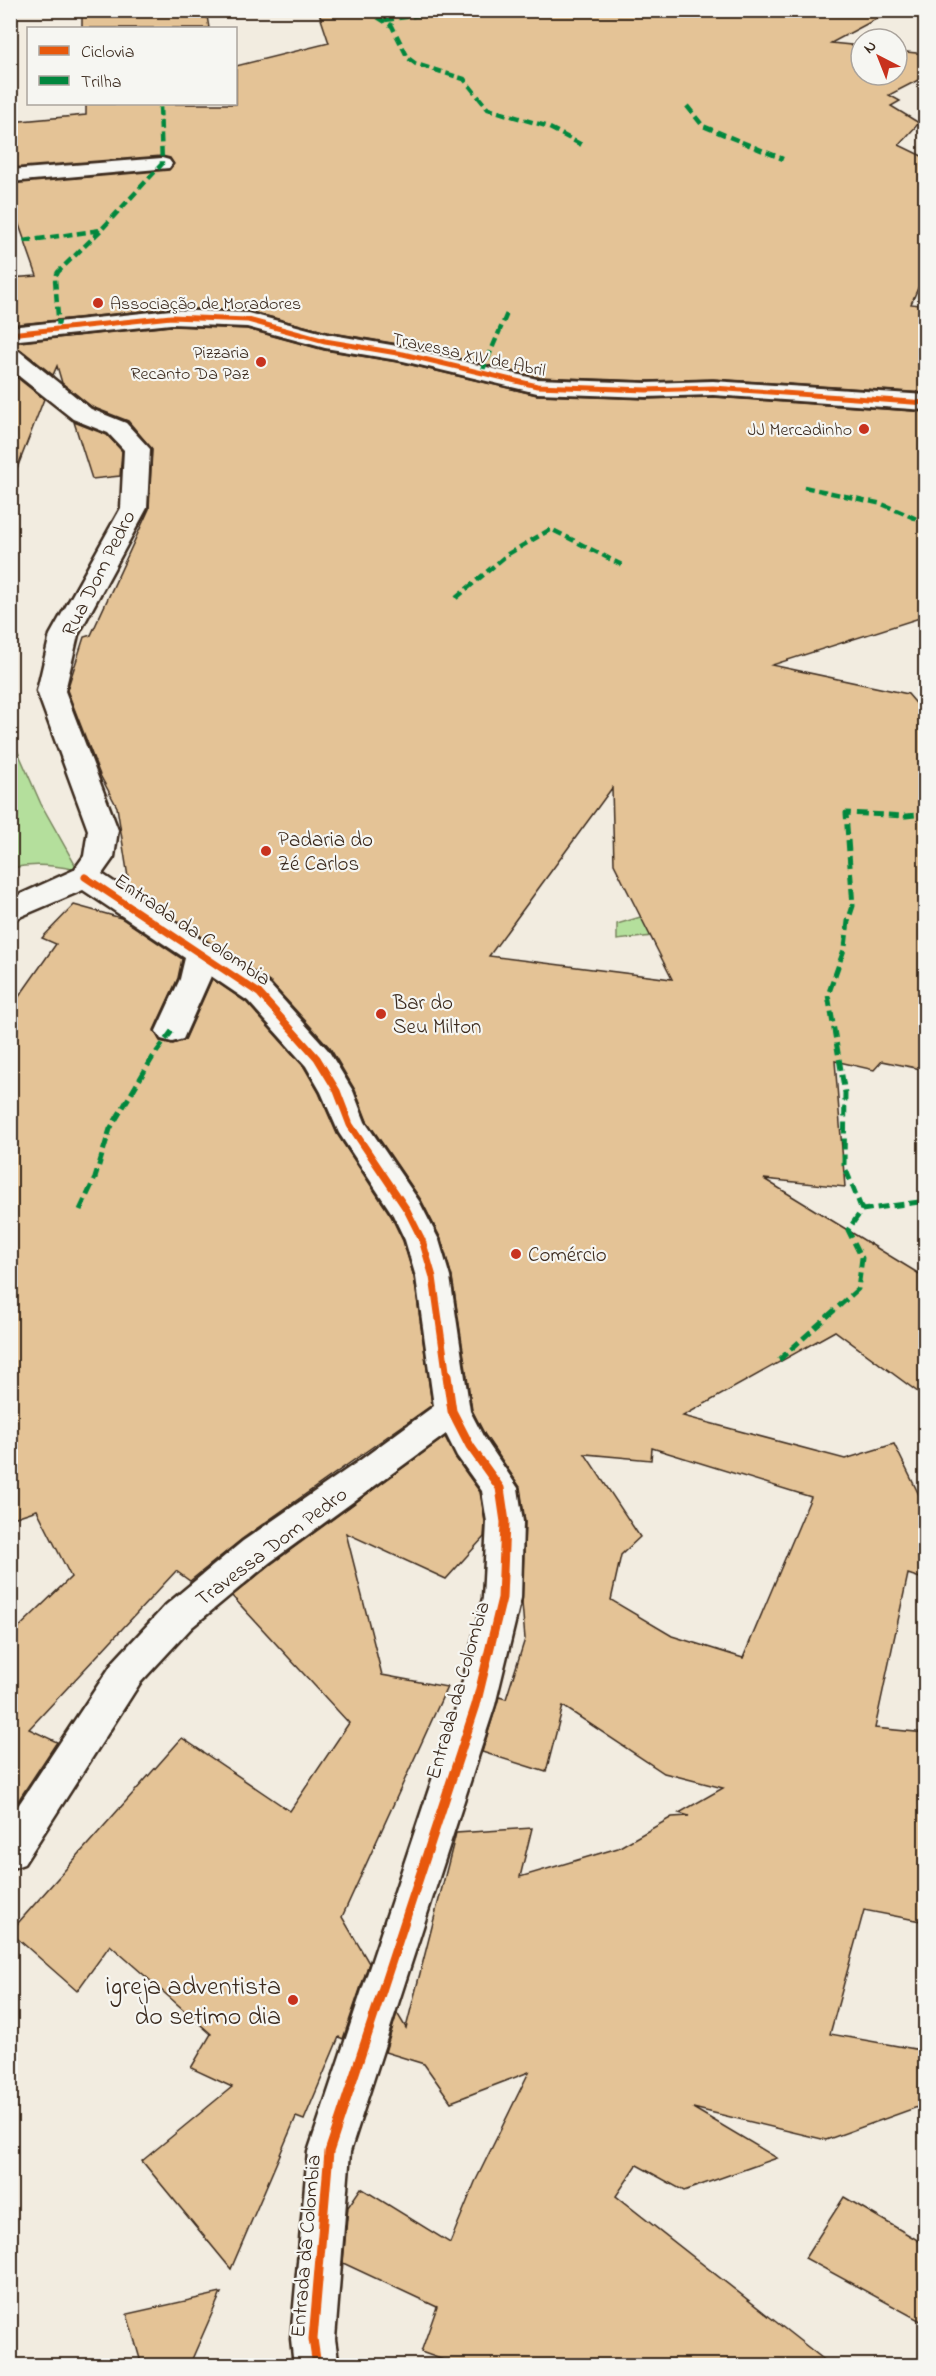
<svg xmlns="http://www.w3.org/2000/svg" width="936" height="2376" font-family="'Indie Flower',sans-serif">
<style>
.green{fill:#b4df9c;stroke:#78845d;stroke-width:1.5}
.building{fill:#e4c396;stroke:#3b2a1e;stroke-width:1.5;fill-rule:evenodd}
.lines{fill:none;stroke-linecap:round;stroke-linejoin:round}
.lane-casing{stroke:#3b2a1e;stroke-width:4}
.street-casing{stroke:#3b2a1e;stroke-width:5}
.lane{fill:#f6f6f2;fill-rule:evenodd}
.street{fill:#f6f6f2;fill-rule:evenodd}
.quiet-far2{stroke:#00873e;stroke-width:4.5;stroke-dasharray:9 4.5;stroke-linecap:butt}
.quiet-far1{stroke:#00873e;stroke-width:5;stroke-dasharray:11 5;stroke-linecap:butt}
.quiet{stroke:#00873e;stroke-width:8;stroke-dasharray:14 8;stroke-linecap:butt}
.cycleway-far2-casing{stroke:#f6f6f2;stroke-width:8}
.cycleway-far1-casing{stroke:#f6f6f2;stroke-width:10}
.cycleway-casing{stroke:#f6f6f2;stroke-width:13}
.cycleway-far2{stroke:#e8590c;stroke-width:5}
.cycleway-far1{stroke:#e8590c;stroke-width:7}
.cycleway{stroke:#e8590c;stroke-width:9}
.poi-dot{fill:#c8321e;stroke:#f6f6f2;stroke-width:2}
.labels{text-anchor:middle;stroke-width:4.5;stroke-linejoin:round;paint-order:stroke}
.far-poi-label{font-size:18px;fill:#3b2a1e;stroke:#f6f6f2;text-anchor:end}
.far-street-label{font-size:18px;fill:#3b2a1e;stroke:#f6f6f2}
.street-label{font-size:21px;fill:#3b2a1e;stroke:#f6f6f2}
.poi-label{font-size:21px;fill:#3b2a1e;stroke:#f6f6f2;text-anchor:start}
.near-poi-label{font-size:26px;fill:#3b2a1e;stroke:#f6f6f2;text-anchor:end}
</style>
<rect width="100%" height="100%" fill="#f2ece0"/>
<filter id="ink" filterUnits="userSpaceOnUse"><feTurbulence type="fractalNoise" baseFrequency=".0167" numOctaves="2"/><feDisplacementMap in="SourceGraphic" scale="12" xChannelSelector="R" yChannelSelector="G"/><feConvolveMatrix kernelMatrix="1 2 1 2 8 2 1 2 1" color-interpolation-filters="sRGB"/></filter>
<g filter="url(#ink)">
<g class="green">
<path d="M 10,734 L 41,804 L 78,870 C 55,865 34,863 11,868 Z"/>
<path d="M 644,916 L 652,936 L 617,940 L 617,924 Z"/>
</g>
<g class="building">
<path d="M 82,10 L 206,10 L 209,28 L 82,28 Z"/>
<path d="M 318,10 L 893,10 L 831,43 L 861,46 L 861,75 L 897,75 L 897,51 L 926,54 L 926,76 L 889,95 L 900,101 L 891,106 L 919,123 L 899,145 L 926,158 L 926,270 L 911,304 L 926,306 L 926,393 L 713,379 L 646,381 L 537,377 L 404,345 L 327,332 L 248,311 L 171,308 L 10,325 L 10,278 L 37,276 L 10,199 L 10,184 L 169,170 L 174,164 L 170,158 L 162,156 L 10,168 L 10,122 L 86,115 L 86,104 L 236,104 L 236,66 L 329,43 Z"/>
<path d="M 171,326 L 247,329 L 324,350 L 403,363 L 537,395 L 646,399 L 713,397 L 926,412 L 926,616 L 772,665 L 908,694 L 926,715 L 926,1070 L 882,1061 L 874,1070 L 835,1061 L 845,1187 L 764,1179 L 926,1278 L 926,1398 L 835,1331 L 683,1416 L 845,1459 L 894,1444 L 926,1509 L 926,1580 L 908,1574 L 875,1728 L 926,1733 L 926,1922 L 864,1910 L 830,2034 L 926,2051 L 926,2104 L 826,2140 L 693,2108 L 777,2158 L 684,2191 L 637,2165 L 616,2196 L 832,2366 L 460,2366 L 421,2352 L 437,2307 L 343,2263 L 348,2207 L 361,2188 L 450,2243 L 475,2182 L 529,2072 L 451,2102 L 424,2064 L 385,2052 L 397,2013 L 406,2028 L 456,1833 L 532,1828 L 520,1877 L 618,1848 L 672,1817 L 689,1816 L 679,1813 L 723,1788 L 664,1773 L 563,1706 L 546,1772 L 482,1752 L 499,1697 L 506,1699 L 525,1639 L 522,1603 L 525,1522 L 520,1487 L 485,1435 L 472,1410 L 452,1277 L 441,1239 L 421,1200 L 367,1121 L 355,1090 L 330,1048 L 271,983 L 130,890 L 117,807 L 100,775 L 67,690 L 84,637 L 91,635 L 149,509 L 152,449 L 128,421 L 92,407 L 62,383 L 57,366 L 53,375 L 20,349 L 10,347 L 10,343 ZM 612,788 L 614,864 L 672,979 L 489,956 ZM 652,1448 L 811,1497 L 743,1658 L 672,1636 L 611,1600 L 621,1555 L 640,1537 L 585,1454 L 651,1460 Z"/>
<path d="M 10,372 L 44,399 L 14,476 L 10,475 Z"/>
<path d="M 74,422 L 107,435 L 122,451 L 120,476 L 92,479 Z"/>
<path d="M 74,905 L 121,918 L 182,959 L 178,978 L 154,1030 L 160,1041 L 173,1044 L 185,1040 L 212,979 L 247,1003 L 304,1067 L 319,1093 L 337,1134 L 391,1216 L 403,1241 L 414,1277 L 432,1405 L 242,1539 L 190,1581 L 176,1571 L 29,1729 L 57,1742 L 10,1813 L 10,1636 L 71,1577 L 37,1510 L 10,1519 L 11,1008 L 56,944 L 42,938 Z"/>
<path d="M 445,1437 L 455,1457 L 480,1492 L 485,1522 L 484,1537 L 446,1579 L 346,1533 L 382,1675 L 447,1687 L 342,1917 L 369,1963 L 343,2039 L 339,2037 L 304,2120 L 296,2117 L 231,2269 L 142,2161 L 232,2087 L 191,2068 L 211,2034 L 110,1945 L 77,1991 L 10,1932 L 182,1738 L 290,1811 L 349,1723 L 232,1596 L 270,1565 Z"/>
<path d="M 844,2197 L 926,2245 L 926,2324 L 805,2258 Z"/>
<path d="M 221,2293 L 189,2366 L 142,2366 L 127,2314 Z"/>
</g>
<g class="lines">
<defs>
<path id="lane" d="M 162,158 L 169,160 L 172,164 L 169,168 L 10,182 L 10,170 Z"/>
<g id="street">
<path d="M 171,310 L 248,313 L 327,334 L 403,347 L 537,379 L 646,383 L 713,381 L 926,395 L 926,410 L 713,395 L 646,397 L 537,393 L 403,361 L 325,348 L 247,327 L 171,324 L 10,341 L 10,327 Z"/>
<path d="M 10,349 L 19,351 L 91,409 L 126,423 L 150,449 L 147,508 L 78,635 L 65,691 L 118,830 L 114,857 L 102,874 L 270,985 L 328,1050 L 353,1091 L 365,1122 L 419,1201 L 439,1240 L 450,1277 L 470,1411 L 483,1436 L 518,1488 L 523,1522 L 521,1598 L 495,1705 L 350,2152 L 335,2339 L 339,2366 L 294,2366 L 291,2339 L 308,2152 L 457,1705 L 483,1598 L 487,1522 L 482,1491 L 457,1456 L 446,1434 L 269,1563 L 192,1627 L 140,1683 L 24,1864 L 10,1869 L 10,1818 L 114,1661 L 166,1605 L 243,1541 L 359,1461 L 434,1406 L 416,1277 L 405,1240 L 393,1215 L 339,1133 L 321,1092 L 306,1066 L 248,1001 L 211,976 L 183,1039 L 172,1042 L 161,1039 L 156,1031 L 180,979 L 185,958 L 83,890 L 10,921 L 10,899 L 74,870 L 84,856 L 88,830 L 37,691 L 50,635 L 121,508 L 124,450 L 108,433 L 73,419 L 10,369 Z"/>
</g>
</defs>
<use href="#lane" class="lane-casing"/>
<use href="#street" class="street-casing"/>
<use href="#lane" class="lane"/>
<use href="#street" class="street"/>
<g class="quiet-far2">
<path d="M 366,10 L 392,26 L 408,58 L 416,64 L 464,79 L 488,109 L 546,126 L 582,145"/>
<path d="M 385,20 L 455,10"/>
<path d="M 687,106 L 703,126 L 783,159"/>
<path d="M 10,243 L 101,230 L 162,164 L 160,104"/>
<path d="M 59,329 L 55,279 L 58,272 L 101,230"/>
<path d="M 482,372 L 508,311"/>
<path d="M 804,487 L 882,504 L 926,523"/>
<path d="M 456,598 L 508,554 L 551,529 L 622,565"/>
</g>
<g class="quiet-far1">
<path d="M 80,1210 L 95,1178 L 110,1129 L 153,1057 L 172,1031"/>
<path d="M 862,1210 L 844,1165 L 845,1093 L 828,995 L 845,947 L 848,921 L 853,906 L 846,813 L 906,816 L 926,814"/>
<path d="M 779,1360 L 858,1289 L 862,1258 L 848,1230 L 862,1210 L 926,1201"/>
</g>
<path class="quiet" d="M 921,1624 L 926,1623"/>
<defs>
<path id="cycleway-far2" d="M 10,334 L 171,317 L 248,320 L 325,341 L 403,354 L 537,386 L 646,390 L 713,388 L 926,403"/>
<path id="cycleway-far1" d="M 85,877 L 259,993 L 317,1058 L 337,1091 L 350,1125 L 407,1210 L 422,1240 L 433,1277 L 447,1378"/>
<path id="cycleway" d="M 317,2366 L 313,2339 L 329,2152 L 476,1705 L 502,1598 L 505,1522 L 500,1488 L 470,1446 L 452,1411 L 447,1376"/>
</defs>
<use href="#cycleway-far2" class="cycleway-far2-casing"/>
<use href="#cycleway-far1" class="cycleway-far1-casing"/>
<use href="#cycleway" class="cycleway-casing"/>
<use href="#cycleway-far2" class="cycleway-far2"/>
<use href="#cycleway-far1" class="cycleway-far1"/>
<use href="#cycleway" class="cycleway"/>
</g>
</g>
<g class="poi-dot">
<circle cx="98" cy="303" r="6"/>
<circle cx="261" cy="362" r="6"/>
<circle cx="864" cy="429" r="6"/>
<circle cx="266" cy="851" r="6"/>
<circle cx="381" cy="1014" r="6"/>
<circle cx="516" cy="1254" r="6"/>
<circle cx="293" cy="2000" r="6"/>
</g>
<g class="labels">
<g class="far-poi-label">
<text x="110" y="309" text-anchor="start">Associação de Moradores</text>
<text x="249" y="358">Pizzaria<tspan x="249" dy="21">Recanto Da Paz</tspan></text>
<text x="852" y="435">JJ Mercadinho</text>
</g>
<g class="far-street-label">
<text transform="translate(469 354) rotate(12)" y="6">Travessa XIV de Abril</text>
</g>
<g class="street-label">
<text transform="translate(98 573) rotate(-63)" y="7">Rua Dom Pedro</text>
<text transform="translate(193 929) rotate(34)" y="7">Entrada da Colombia</text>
<text transform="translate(271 1546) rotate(-37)" y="7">Travessa Dom Pedro</text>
<text transform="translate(457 1690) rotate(-74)" y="7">Entrada da Colombia</text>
<text transform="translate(305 2246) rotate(-85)" y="7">Entrada da Colombia</text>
</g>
<g class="poi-label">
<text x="278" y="846">Padaria do<tspan x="278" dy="24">Zé Carlos</tspan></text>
<text x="393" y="1009">Bar do<tspan x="393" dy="24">Seu Milton</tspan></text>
<text x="528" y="1261">Comércio</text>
</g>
<g class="near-poi-label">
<text x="281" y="1994">igreja adventista<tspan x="281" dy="30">do setimo dia</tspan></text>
</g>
</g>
<rect width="936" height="2376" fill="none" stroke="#f6f6f2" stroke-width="36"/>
<rect x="18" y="18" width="900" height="2340" fill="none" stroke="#3b2a1e" stroke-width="2" filter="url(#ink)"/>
<rect x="27" y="27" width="210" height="78" fill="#f6f6f2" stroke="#aba49d" stroke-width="1.5"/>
<rect x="39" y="46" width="30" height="9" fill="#e8590c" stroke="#aba49d" stroke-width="1.5"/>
<text x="81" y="57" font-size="18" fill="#3b2a1e">Ciclovia</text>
<rect x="39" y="76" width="30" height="9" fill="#00873e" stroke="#aba49d" stroke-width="1.5"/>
<text x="81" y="87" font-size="18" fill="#3b2a1e">Trilha</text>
<g transform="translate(879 57) rotate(318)"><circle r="28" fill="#f6f6f2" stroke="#aba49d" stroke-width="1.5"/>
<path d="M0-4.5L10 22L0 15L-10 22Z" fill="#c8321e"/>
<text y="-9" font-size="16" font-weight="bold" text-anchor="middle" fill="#3b2a1e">N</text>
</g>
</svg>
